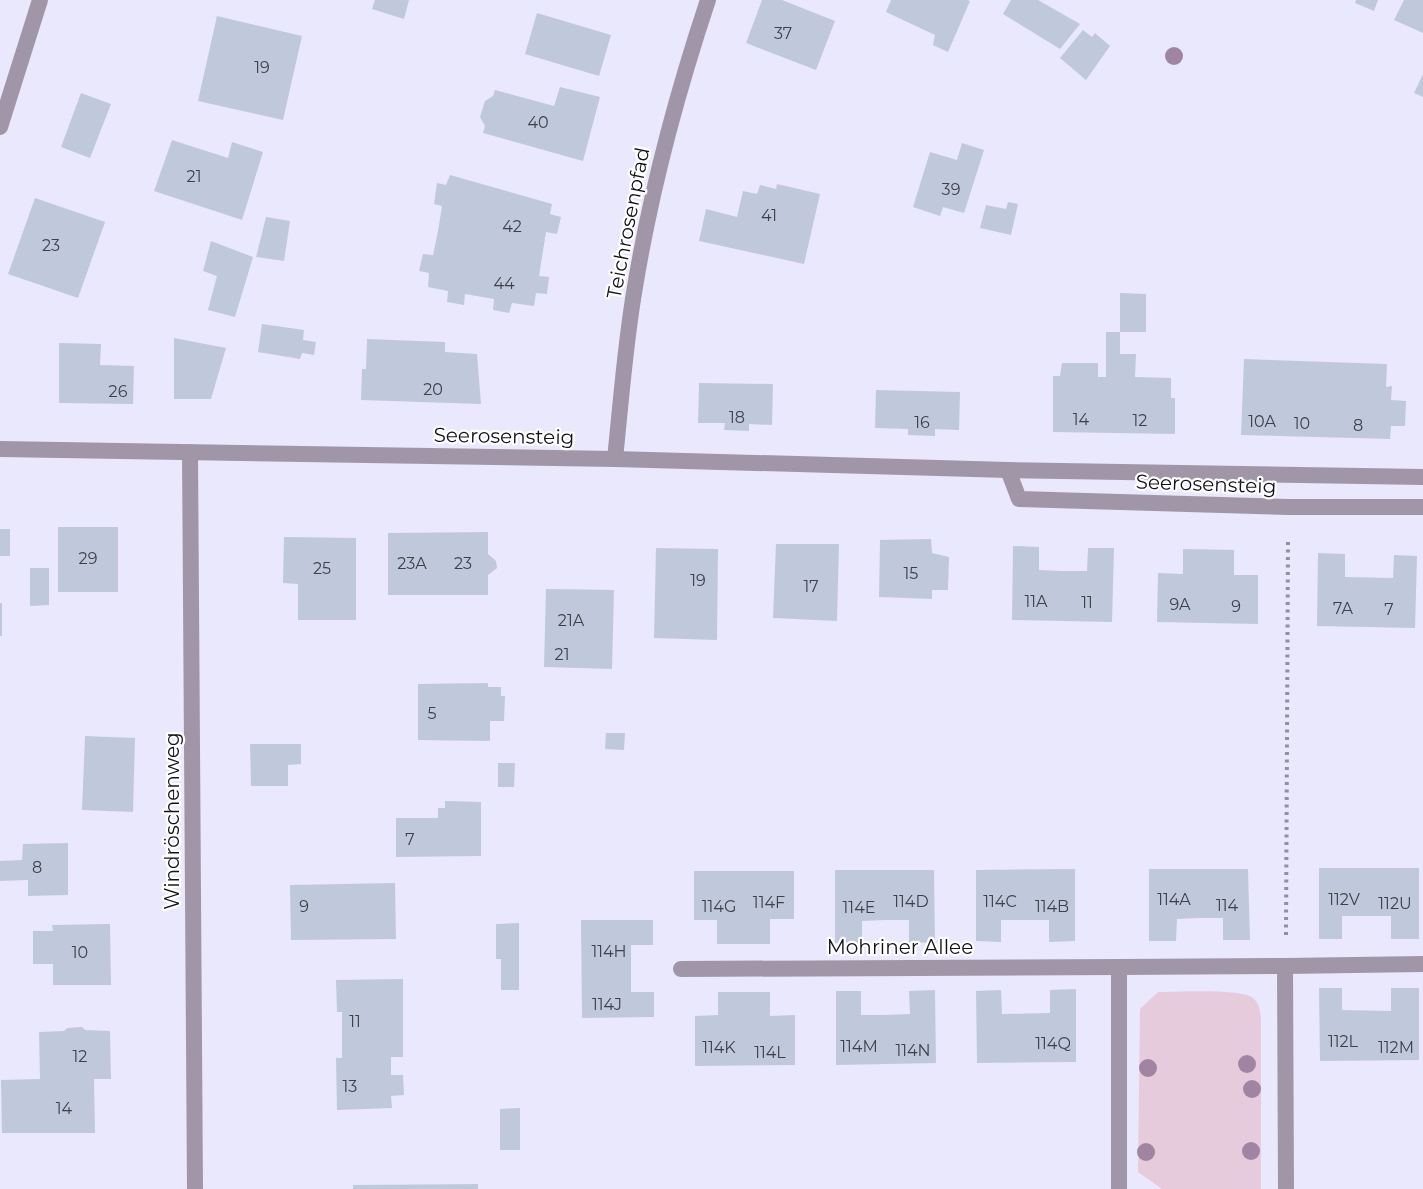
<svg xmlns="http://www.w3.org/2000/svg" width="1423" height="1189" font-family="Montserrat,sans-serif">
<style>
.green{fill:#e6cbdd}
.building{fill:#c0c9dc}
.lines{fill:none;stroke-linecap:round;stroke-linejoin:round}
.path{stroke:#91909f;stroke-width:4;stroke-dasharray:3 4.5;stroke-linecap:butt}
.service{stroke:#a196a7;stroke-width:16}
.minor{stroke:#a196a7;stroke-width:16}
.tree{fill:#a184a2}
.labels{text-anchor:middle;stroke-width:4.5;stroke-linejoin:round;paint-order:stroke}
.number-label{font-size:16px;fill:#3e404a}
.street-label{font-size:20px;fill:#121219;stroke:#fff}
</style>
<rect width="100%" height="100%" fill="#eae8fd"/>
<path class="green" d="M 1158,992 C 1176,992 1241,988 1253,998 C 1260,1004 1260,1011 1261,1019 L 1261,1189 L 1162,1189 L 1138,1172 L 1140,1009 Z"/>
<g class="building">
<path d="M 375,0 L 409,0 L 404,19 L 372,9 Z"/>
<path d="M 762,0 L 782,0 L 835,21 L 816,70 L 746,43 Z"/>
<path d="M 891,0 L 967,0 L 970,1 L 948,52 L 933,45 L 935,35 L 886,12 Z"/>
<path d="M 1011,0 L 1038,0 L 1080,24 L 1060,49 L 1003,14 Z"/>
<path d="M 1356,0 L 1378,0 L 1374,11 L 1355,3 Z"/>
<path d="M 1404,0 L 1423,0 L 1423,33 L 1394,20 Z"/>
<path d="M 537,13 L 611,35 L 599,76 L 525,54 Z"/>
<path d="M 217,16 L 302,36 L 283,120 L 198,101 Z"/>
<path d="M 1083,30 L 1092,37 L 1095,33 L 1110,46 L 1086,80 L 1060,58 Z"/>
<path d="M 1423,74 L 1423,97 L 1414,93 Z"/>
<path d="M 560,87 L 600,97 L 583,161 L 483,133 L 485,126 L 480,117 L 485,101 L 493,96 L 495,90 L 554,106 Z"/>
<path d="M 81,93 L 111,104 L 90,158 L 61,147 Z"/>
<path d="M 172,140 L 228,158 L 232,142 L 263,152 L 242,220 L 154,191 Z"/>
<path d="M 962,143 L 984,150 L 964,213 L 943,207 L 940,216 L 913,207 L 930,152 L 957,160 Z"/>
<path d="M 450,175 L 552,204 L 550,214 L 561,217 L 557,234 L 546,232 L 539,276 L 549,277 L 547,294 L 536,293 L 534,306 L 512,303 L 509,313 L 493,310 L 494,299 L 465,294 L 464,305 L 447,302 L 448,291 L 428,287 L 429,273 L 419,271 L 423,254 L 433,255 L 438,231 L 442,206 L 434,204 L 437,183 L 446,185 Z"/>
<path d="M 777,184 L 820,194 L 804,264 L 699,241 L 706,209 L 737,217 L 743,191 L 757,194 L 760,185 L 776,189 Z"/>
<path d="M 35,198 L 105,222 L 78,298 L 8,274 Z"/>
<path d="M 1008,202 L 1018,204 L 1011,235 L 980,228 L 986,205 L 1006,209 Z"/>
<path d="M 266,217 L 290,221 L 284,261 L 256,257 Z"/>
<path d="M 211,241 L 253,257 L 235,317 L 208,310 L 217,276 L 203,271 Z"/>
<path d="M 1120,293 L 1146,294 L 1146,332 L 1120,332 L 1120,354 L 1136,354 L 1135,377 L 1171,378 L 1171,398 L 1175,398 L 1175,434 L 1053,432 L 1053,376 L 1060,376 L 1062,363 L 1098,363 L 1098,377 L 1106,377 L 1106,332 L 1120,332 Z"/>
<path d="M 262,324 L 304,330 L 303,340 L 316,342 L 314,355 L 302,353 L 300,359 L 258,352 Z"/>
<path d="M 174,338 L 226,348 L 211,399 L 174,399 Z"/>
<path d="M 367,339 L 445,342 L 445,352 L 477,354 L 481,404 L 361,400 L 362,369 L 366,369 Z"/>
<path d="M 59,343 L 101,344 L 100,365 L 134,366 L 133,404 L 59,403 Z"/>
<path d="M 1244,359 L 1387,364 L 1386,387 L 1392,386 L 1391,400 L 1406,401 L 1405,426 L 1391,426 L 1390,439 L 1241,435 Z"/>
<path d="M 699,383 L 773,384 L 772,425 L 749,424 L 749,431 L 724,430 L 725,423 L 698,423 Z"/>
<path d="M 876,390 L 960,392 L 959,430 L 935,429 L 935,436 L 908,435 L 908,429 L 875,428 Z"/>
<rect x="58" y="527" width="60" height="65"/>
<rect x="0" y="529" width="10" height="27"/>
<path d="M 488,532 L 488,554 L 496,561 L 497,568 L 488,575 L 488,595 L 388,595 L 388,533 Z"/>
<path d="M 284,537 L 356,538 L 356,620 L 298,620 L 298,584 L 283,583 Z"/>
<path d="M 931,539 L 932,553 L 949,557 L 948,590 L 932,590 L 932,599 L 879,597 L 880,540 Z"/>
<path d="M 776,544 L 839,544 L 837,621 L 773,618 Z"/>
<path d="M 1013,546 L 1039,547 L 1039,570 L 1062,571 L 1087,571 L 1088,548 L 1114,548 L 1112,622 L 1012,620 Z"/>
<path d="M 656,548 L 718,549 L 717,640 L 654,638 Z"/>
<path d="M 1183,549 L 1234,550 L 1234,575 L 1258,575 L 1258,624 L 1157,622 L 1158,573 L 1183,574 Z"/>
<path d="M 1318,553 L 1345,554 L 1345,577 L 1393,578 L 1394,555 L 1417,556 L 1415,628 L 1317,626 Z"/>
<path d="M 30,568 L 49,568 L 49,605 L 30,606 Z"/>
<path d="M 546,589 L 614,590 L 612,669 L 544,667 Z"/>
<rect x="0" y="603" width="2" height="33"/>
<path d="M 488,683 L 488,687 L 501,687 L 501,696 L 505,696 L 504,721 L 490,721 L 490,741 L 418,740 L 418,684 Z"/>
<path d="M 606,733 L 625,733 L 624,750 L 605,749 Z"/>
<path d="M 85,736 L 135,738 L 133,812 L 82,810 Z"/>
<path d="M 250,744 L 301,744 L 301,764 L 288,765 L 288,786 L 251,786 Z"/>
<path d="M 498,763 L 515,763 L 514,787 L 498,787 Z"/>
<path d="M 445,801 L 481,802 L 481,856 L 396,857 L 396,818 L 438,818 L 438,808 L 445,808 Z"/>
<path d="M 68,843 L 68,895 L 28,896 L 28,880 L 0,881 L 0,861 L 22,860 L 23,844 Z"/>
<path d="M 1319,868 L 1419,868 L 1419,939 L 1391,939 L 1391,916 L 1342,916 L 1342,939 L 1319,939 Z"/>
<path d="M 1075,869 L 1075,941 L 1049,942 L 1049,920 L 1001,920 L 1001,942 L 976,941 L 976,870 Z"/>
<path d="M 1149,869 L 1248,869 L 1250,940 L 1223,940 L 1223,918 L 1199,918 L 1177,919 L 1176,941 L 1149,941 Z"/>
<path d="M 835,870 L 934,870 L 935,943 L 909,942 L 909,920 L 885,920 L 862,921 L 862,943 L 835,943 Z"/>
<path d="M 694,871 L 794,871 L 794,919 L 770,919 L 770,944 L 717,944 L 717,920 L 694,920 Z"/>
<path d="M 395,883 L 396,939 L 291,940 L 290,885 Z"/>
<path d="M 581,920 L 653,920 L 653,945 L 631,945 L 631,992 L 654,992 L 654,1017 L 582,1018 Z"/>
<path d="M 519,923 L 519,990 L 501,990 L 501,959 L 496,959 L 496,924 Z"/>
<path d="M 110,924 L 111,985 L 53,985 L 53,964 L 33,964 L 33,931 L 53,931 L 52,925 Z"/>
<path d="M 403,979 L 403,1057 L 391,1057 L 391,1075 L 403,1075 L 404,1095 L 391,1096 L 392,1108 L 337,1110 L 336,1058 L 342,1058 L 342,1012 L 337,1012 L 336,980 Z"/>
<path d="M 1319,988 L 1342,988 L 1342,1010 L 1391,1011 L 1391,988 L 1419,988 L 1419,1060 L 1320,1061 Z"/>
<path d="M 1076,989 L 1076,1062 L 977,1063 L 976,991 L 1001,990 L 1002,1014 L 1050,1013 L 1050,990 Z"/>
<path d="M 935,990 L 936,1063 L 836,1065 L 836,991 L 861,991 L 861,1015 L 886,1015 L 910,1014 L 909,991 Z"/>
<path d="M 718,992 L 770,992 L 770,1016 L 795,1015 L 795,1065 L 695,1066 L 695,1016 L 718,1015 Z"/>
<path d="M 82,1027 L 85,1030 L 110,1031 L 111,1079 L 94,1079 L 95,1133 L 2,1133 L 1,1080 L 40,1079 L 39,1032 L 64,1031 L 67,1028 Z"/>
<path d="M 520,1108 L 520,1150 L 500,1150 L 500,1109 Z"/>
<path d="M 478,1184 L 478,1189 L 353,1189 L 353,1185 Z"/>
</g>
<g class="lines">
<path class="path" d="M 1286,935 L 1288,538"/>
<path class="service" d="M 1008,470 L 1019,499 L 1288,507"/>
<g class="minor">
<path d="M 0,127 L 40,0"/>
<path d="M 0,449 L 615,459 L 1008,470 L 1423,477"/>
<path d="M 190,452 L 195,1189"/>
<path d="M 615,459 C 621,402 625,344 635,287 C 651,190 677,93 708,0"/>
<path d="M 1288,507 L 1423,507"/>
<path d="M 1285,966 L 1423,964"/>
<path d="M 681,969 L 1119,967"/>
<path d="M 1119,1189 L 1119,967 L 1285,966 L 1286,1189"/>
</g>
</g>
<g class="tree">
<circle cx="1174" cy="56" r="9"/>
<circle cx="1247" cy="1064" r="9"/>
<circle cx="1148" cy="1068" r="9"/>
<circle cx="1252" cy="1089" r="9"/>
<circle cx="1251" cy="1151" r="9"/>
<circle cx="1146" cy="1152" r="9"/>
</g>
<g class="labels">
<g class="number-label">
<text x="783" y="39">37</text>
<text x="262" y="73">19</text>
<text x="538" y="128">40</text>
<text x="194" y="182">21</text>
<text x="951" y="195">39</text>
<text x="769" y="221">41</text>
<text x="512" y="232">42</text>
<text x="51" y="251">23</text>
<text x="504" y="289">44</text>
<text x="433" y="395">20</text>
<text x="118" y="397">26</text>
<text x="737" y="423">18</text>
<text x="1081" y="425">14</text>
<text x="1140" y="426">12</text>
<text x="1262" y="427">10A</text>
<text x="922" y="428">16</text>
<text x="1302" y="429">10</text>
<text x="1358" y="431">8</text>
<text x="88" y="564">29</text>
<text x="412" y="569">23A</text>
<text x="463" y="569">23</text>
<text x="322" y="574">25</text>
<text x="911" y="579">15</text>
<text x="698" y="586">19</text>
<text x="811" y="592">17</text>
<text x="1036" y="607">11A</text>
<text x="1087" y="608">11</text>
<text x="1180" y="610">9A</text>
<text x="1236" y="612">9</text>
<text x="1343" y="614">7A</text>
<text x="1389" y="615">7</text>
<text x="571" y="626">21A</text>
<text x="562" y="660">21</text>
<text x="432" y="719">5</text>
<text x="410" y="845">7</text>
<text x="37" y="873">8</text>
<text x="1174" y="905">114A</text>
<text x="1344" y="905">112V</text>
<text x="911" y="907">114D</text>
<text x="1000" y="907">114C</text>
<text x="769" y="908">114F</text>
<text x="1395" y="909">112U</text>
<text x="1227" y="911">114</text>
<text x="304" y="912">9</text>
<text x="719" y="912">114G</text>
<text x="1052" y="912">114B</text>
<text x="859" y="913">114E</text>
<text x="609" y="957">114H</text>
<text x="80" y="958">10</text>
<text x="607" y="1010">114J</text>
<text x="355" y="1027">11</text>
<text x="1343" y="1047">112L</text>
<text x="1053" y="1049">114Q</text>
<text x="859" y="1052">114M</text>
<text x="719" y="1053">114K</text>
<text x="1396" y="1053">112M</text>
<text x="913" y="1056">114N</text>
<text x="770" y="1058">114L</text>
<text x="80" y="1062">12</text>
<text x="350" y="1092">13</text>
<text x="64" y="1114">14</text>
</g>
<g class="street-label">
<text transform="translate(628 223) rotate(-79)" y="7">Teichrosenpfad</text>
<text transform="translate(504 436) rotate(1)" y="7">Seerosensteig</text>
<text transform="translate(1206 484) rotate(2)" y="7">Seerosensteig</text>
<text transform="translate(172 821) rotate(-90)" y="7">Windröschenweg</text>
<text x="900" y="954">Mohriner Allee</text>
</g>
</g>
</svg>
